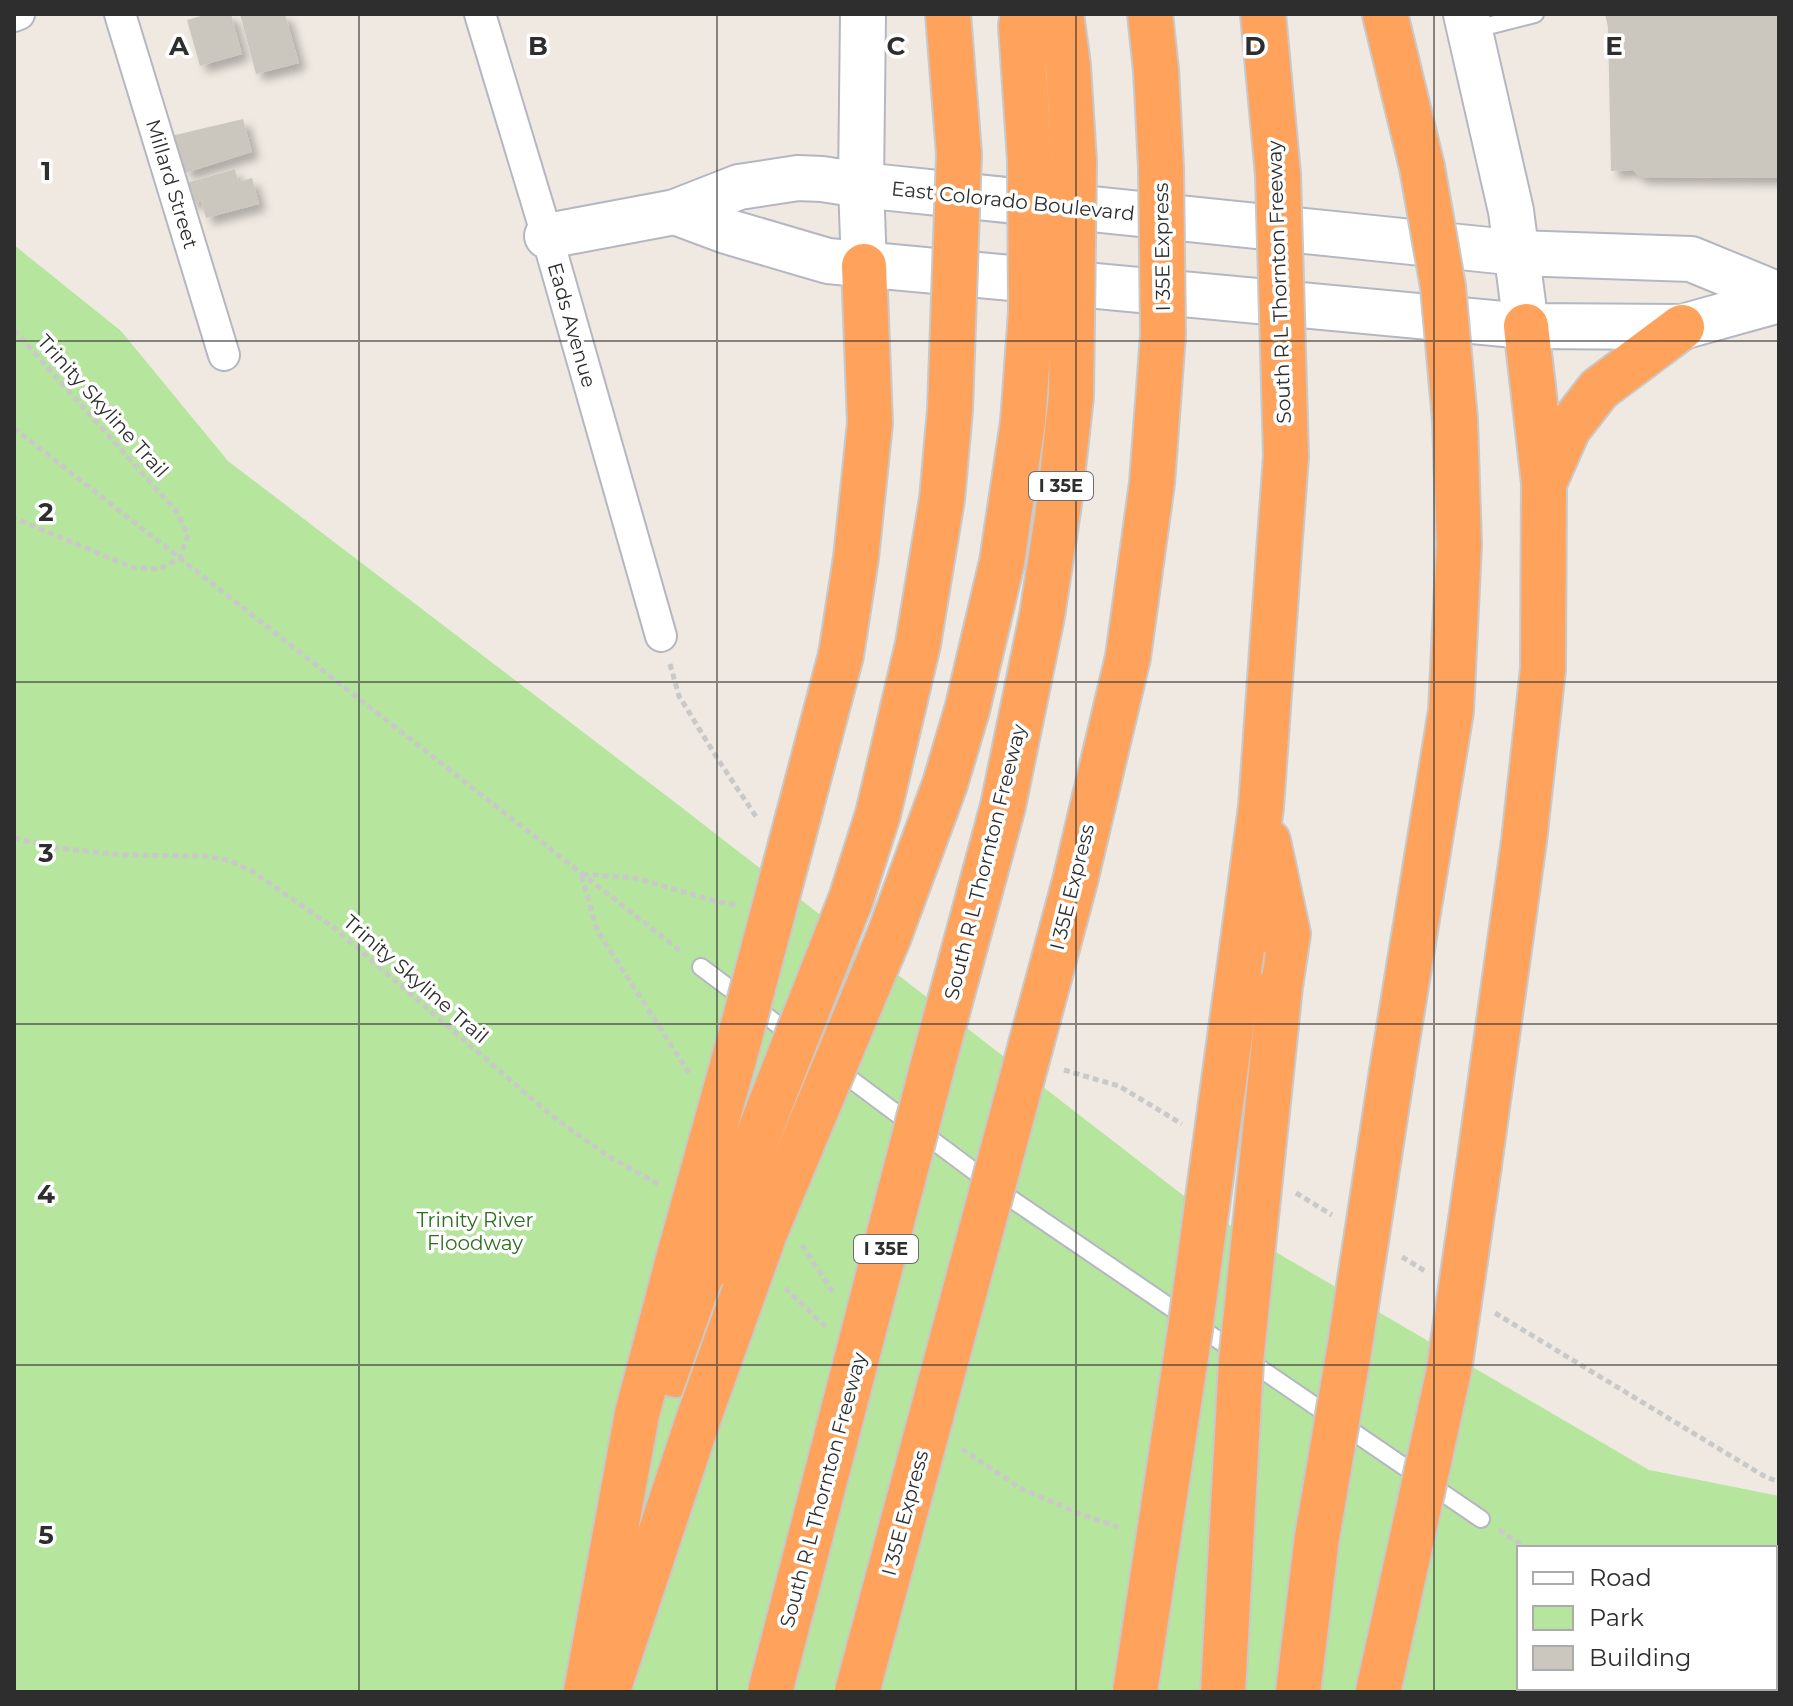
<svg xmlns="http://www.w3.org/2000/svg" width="1793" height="1706" font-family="Montserrat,sans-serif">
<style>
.green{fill:#b6e59e;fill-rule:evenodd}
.building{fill:#cbc7bf;filter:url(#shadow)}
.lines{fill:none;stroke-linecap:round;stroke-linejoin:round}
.lane-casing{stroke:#b4b7c1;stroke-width:20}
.street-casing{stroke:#b4b7c1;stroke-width:34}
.secondary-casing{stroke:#b4b7c1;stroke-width:48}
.highway-casing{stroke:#c9c9c9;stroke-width:48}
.path{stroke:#c9c9c9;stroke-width:5;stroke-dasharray:6 4;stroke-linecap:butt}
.lane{stroke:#fff;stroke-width:16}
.street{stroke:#fff;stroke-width:30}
.secondary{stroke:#fff;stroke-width:44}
.highway{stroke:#ffa35c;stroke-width:44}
.highway-bridge-casing{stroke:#c9c9c9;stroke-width:48;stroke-linecap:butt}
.highway-bridge{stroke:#ffa35c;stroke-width:44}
.grid{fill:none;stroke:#2e2e2e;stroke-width:2;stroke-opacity:0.55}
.labels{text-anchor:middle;stroke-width:7;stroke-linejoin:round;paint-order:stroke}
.shield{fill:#fff;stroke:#6d6d6d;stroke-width:2}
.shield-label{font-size:18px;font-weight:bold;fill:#2e2e2e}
.street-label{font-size:20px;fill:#2e2e2e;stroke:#fff}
.park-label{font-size:20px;fill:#2c6e1b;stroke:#fff}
.grid-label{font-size:26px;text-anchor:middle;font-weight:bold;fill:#2e2e2e;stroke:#fff;stroke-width:7;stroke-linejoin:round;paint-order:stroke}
</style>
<defs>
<filter id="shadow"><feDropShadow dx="7" dy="7" stdDeviation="4" flood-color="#0004"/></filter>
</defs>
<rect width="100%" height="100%" fill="#efe9e1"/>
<path class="green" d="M 14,245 L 121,331 L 228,461 L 668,797 L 1197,1206 L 1649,1470 L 1779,1496 L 1779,1692 L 14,1692 ZM 1519,1548 L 1775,1548 L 1775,1688 L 1519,1688 Z"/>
<g class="building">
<path d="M 208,14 L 231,14 L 242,54 L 200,66 L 187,20 Z"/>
<path d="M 240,14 L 285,14 L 299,63 L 256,74 Z"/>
<path d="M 1605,14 L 1779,14 L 1779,178 L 1640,177 L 1633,170 L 1611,171 L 1608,27 Z"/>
<path d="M 243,119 L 252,152 L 185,173 L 181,157 L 177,158 L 171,136 Z"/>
<path d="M 235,169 L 238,182 L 252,178 L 259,204 L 206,218 L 201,201 L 191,203 L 186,183 Z"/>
</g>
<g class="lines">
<defs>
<g id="lane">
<path d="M 1472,30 L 1535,14"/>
<path d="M 701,967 L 793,1036"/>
<path d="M 837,1069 L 1010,1198 L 1481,1519"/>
</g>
<g id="street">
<path d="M 120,14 L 224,355"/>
<path d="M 480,14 L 547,236 L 661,636"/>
<path d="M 14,16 L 19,14"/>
</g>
<g id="secondary">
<path d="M 863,14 L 861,185 L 864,266"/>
<path d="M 1466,14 L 1511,211 L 1526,326"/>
<path d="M 675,212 L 726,231 L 828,261 L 1526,326 L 1682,327 L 1779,300"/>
<path d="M 547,236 L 675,212 L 739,187 L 798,178 L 822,179 L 861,185 L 1518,253 L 1691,259 L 1779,295"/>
</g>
<g id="highway">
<path d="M 948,14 L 959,154"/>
<path d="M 1023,14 L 1021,26 L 1030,160"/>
<path d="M 1061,14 L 1068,66 L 1074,162"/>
<path d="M 1150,14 L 1156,70 L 1161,168"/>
<path d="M 1263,14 L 1278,175"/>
<path d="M 1385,14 L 1422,167"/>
<path d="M 1545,481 L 1568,429 L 1599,389 L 1682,327"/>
<path d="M 841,655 L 856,558 L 870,423 L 864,266"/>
<path d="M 1268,841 L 1288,934 L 1280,986"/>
<path d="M 1242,949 L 1261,807 L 1279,552"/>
<path d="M 1392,1071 L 1451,711 L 1459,545"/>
<path d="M 1479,1165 L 1524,841 L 1543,669 L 1544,483 L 1526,326"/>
<path d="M 675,1375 L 712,1265"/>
<path d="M 609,1687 L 698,1420"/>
<path d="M 586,1692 L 637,1414 L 680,1252"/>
</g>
</defs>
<use href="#lane" class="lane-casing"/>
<use href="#street" class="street-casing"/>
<use href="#secondary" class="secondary-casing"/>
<use href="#highway" class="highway-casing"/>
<g class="path">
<path d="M 14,330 L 176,511 L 188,535 L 180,558 L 159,569 L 134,568 L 14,518"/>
<path d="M 14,428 L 683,953"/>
<path d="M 670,664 L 679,696 L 717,758 L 757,818"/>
<path d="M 14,838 L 58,848 L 123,855 L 205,856 L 231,861 L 253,872 L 333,927 L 552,1116 L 608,1156 L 660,1185"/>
<path d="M 1064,1070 L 1119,1086 L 1182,1124"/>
<path d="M 689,1073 L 597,930 L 581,874 L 635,878 L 715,901 L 738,905"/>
<path d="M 1296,1193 L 1332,1215"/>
<path d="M 802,1245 L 834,1294"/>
<path d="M 1402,1257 L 1425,1271"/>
<path d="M 785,1288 L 827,1328"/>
<path d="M 1495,1313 L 1764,1476 L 1779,1482"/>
<path d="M 962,1449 L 1020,1488 L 1083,1515 L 1121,1528"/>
<path d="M 1499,1530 L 1526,1548"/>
<path d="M 1775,1660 L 1779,1659"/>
<path d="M 1644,1692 L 1661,1688"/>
</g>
<use href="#lane" class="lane"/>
<use href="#street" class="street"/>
<use href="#secondary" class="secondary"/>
<use href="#highway" class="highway"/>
<defs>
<g id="highway-bridge">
<path d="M 1422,167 L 1443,287 L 1455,420 L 1459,545"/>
<path d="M 1278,175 L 1286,456 L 1279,552"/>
<path d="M 680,1252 L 736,1052 L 841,655"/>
<path d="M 712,1265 L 739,1184 L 851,899 L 878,814 L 918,644 L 942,499 L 950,410 L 959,154"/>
<path d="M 698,1420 L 765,1233 L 889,936 L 945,784 L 967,710 L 1002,562 L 1023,422 L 1031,312 L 1030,160"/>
<path d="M 770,1692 L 932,1068 L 1003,806 L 1042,616 L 1059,504 L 1071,396 L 1074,162"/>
<path d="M 857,1692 L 1075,881 L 1128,657 L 1152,483 L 1163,335 L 1161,168"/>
<path d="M 1135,1692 L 1190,1330 L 1242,949"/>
<path d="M 1223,1692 L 1241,1362 L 1280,986"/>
<path d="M 1298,1692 L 1317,1537 L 1350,1345 L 1392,1071"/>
<path d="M 1378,1692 L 1449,1370 L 1479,1165"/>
</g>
</defs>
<use href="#highway-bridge" class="highway-bridge-casing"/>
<use href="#highway-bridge" class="highway-bridge"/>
</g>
<path class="grid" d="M 359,14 L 359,1692M 717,14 L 717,1692M 1076,14 L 1076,1692M 1434,14 L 1434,1692M 14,341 L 1779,341M 14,682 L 1779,682M 14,1024 L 1779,1024M 14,1365 L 1779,1365"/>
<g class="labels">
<g class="shield">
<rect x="1029" y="472" width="64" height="28" rx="6"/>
<rect x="854" y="1235" width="64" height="28" rx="6"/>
</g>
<g class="shield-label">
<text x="1061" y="492">I 35E</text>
<text x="886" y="1255">I 35E</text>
</g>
<g class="street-label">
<text transform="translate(172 184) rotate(73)" y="7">Millard Street</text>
<text transform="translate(1013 201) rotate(6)" y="7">East Colorado Boulevard</text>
<text transform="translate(1162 247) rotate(-91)" y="7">I 35E Express</text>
<text transform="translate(1279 282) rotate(-92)" y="7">South R L Thornton Freeway</text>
<text transform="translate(572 325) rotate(74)" y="7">Eads Avenue</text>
<text transform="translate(103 406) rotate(48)" y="7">Trinity Skyline Trail</text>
<text transform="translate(985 862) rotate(-76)" y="7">South R L Thornton Freeway</text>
<text transform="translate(1072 887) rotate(-76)" y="7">I 35E Express</text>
<text transform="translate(416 979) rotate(41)" y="7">Trinity Skyline Trail</text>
<text transform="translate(823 1490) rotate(-75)" y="7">South R L Thornton Freeway</text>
<text transform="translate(905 1513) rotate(-75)" y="7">I 35E Express</text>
</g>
<g class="park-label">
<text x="475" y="1227">Trinity River<tspan x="475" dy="23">Floodway</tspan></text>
</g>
</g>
<g class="grid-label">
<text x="179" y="55">A</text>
<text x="538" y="55">B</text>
<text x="896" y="55">C</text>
<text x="1255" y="55">D</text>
<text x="1614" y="55">E</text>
<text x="46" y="180">1</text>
<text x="46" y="521">2</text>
<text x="46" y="862">3</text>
<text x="46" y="1203">4</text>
<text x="46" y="1544">5</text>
</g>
<rect width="1793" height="1706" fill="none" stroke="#2e2e2e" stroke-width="32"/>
<rect x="1517" y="1546" width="260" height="144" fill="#ffffff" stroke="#ababab" stroke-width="2"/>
<rect x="1533" y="1572" width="40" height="12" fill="#ffffff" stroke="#ababab" stroke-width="2"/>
<text x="1589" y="1586" font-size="24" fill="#2e2e2e">Road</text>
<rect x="1533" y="1606" width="40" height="24" fill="#b6e59e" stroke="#ababab" stroke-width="2"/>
<text x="1589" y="1626" font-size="24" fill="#2e2e2e">Park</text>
<rect x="1533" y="1646" width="40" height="24" fill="#cbc7bf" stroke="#ababab" stroke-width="2"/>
<text x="1589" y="1666" font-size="24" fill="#2e2e2e">Building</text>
</svg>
